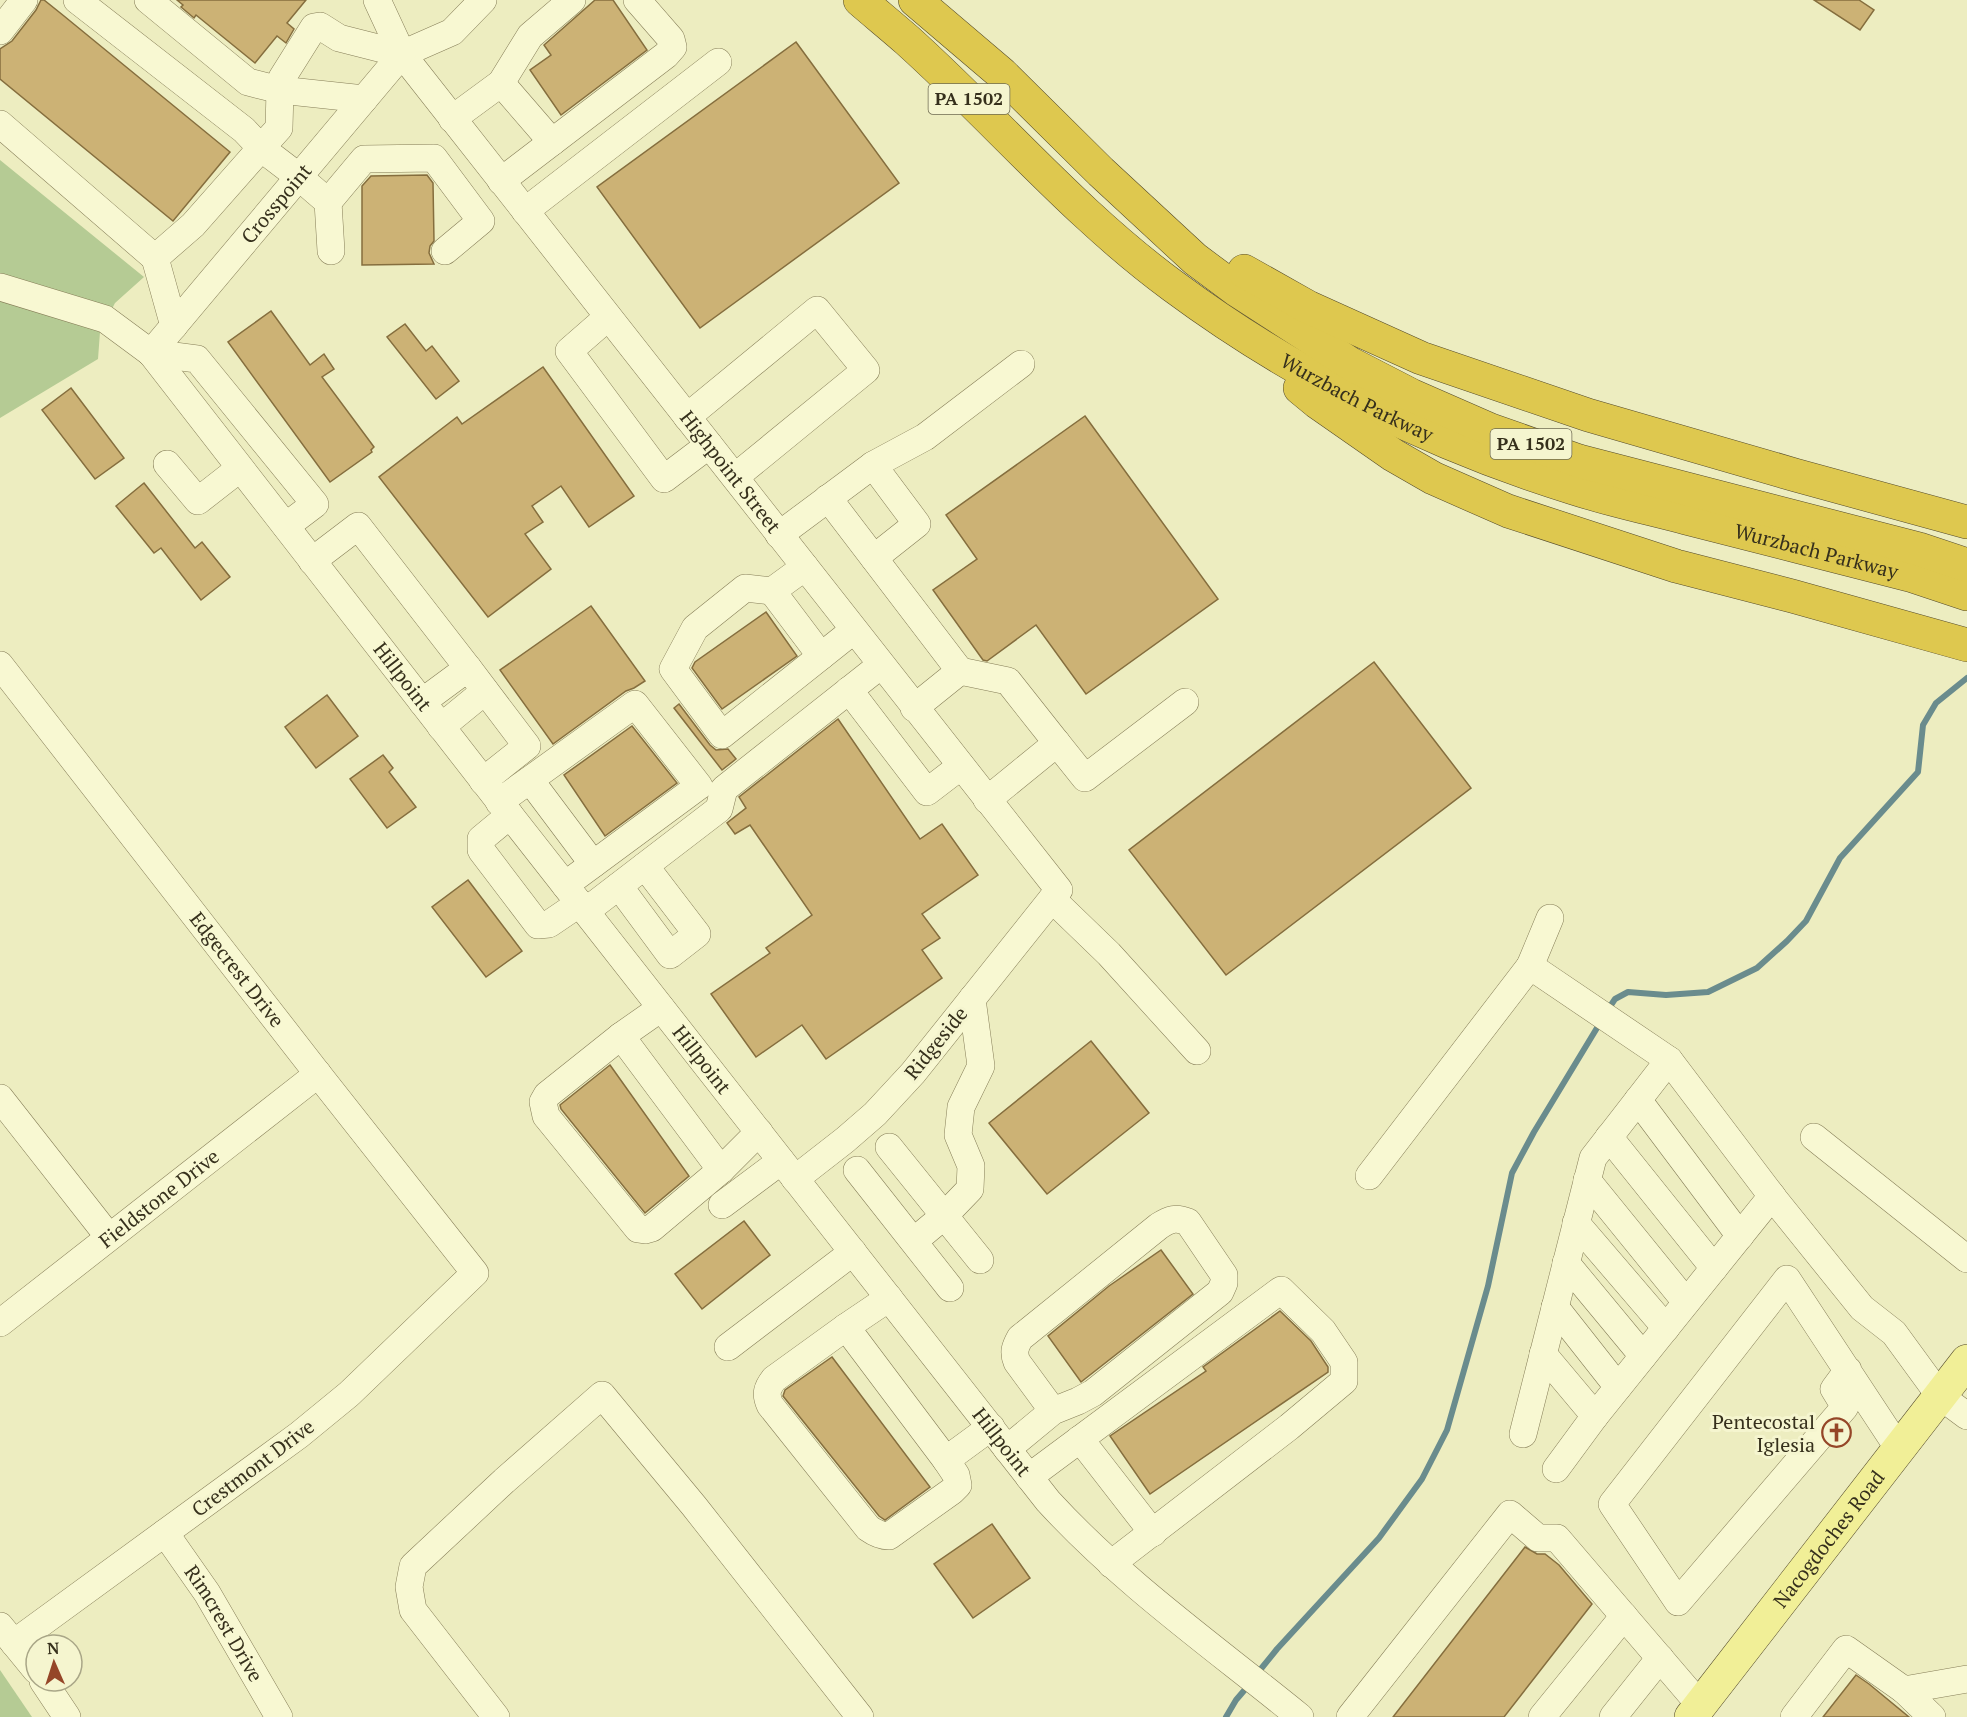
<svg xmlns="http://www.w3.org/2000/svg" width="1967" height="1717" font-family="'PT Serif',serif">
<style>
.green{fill:#b5cb94}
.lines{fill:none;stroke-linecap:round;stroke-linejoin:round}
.stream{stroke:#6a8c8d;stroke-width:6}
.building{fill:#ccb275;stroke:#856e3e;stroke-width:1.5}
.minor-casing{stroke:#867e58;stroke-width:28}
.major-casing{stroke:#544a2c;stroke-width:34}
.highway-casing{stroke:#544a2c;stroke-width:34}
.minor{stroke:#f8f8d2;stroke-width:27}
.major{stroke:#f1ef97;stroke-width:33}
.highway{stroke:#dec84f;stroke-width:33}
.labels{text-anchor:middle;stroke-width:6;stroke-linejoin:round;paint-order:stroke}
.shield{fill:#f5f5cf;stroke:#6f6b52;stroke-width:1.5}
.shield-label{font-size:18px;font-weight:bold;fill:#36301c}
.street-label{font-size:20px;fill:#36301c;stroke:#f5f5cf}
.poi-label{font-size:20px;fill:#36301c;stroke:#f5f5cf;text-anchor:end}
</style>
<rect width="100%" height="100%" fill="#ededc0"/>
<g class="green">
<path d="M 0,160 L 144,277 L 115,303 L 100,332 L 98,359 L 0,418 Z"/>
<path d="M 0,1670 L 32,1717 L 0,1717 Z"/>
</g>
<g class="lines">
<g class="stream">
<path d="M 1607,1011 L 1615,999 L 1628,992 L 1666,995 L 1708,992 L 1757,968 L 1787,941 L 1806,921 L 1840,858 L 1918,772 L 1923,725 L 1936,703 L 1967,678"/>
<path d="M 1256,1675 L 1277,1649 L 1379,1538 L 1422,1479 L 1447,1430 L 1488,1286 L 1512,1173 L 1534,1132 L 1600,1023"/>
<path d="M 1226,1717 L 1236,1700 L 1248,1686"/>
</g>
</g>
<g class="building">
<path d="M 41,0 L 44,0 L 64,16 L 230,152 L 173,221 L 0,79 L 0,49 L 12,41 L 36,10 Z"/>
<path d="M 177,0 L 306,0 L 287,23 L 294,29 L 286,43 L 277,36 L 255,63 L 196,15 L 194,18 L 181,7 L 183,5 Z"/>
<path d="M 595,0 L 613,0 L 647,50 L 561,115 L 530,70 L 551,55 L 544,45 Z"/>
<path d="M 1814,0 L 1859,0 L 1874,10 L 1860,30 Z"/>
<path d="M 796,42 L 899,183 L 700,328 L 597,187 Z"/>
<path d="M 427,175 L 433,183 L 434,241 L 430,246 L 429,253 L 434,264 L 362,265 L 362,186 L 371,176 Z"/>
<path d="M 271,311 L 310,365 L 324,354 L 334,369 L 322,377 L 374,447 L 371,450 L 372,452 L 330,482 L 228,342 Z"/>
<path d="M 405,324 L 426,351 L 432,346 L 459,381 L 436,399 L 387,337 Z"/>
<path d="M 543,367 L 634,496 L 589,527 L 561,486 L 532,506 L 543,522 L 525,534 L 551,569 L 488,617 L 379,477 L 457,417 L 462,424 Z"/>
<path d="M 71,388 L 124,458 L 95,479 L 42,410 Z"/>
<path d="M 1085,416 L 1218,599 L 1086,694 L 1036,625 L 987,661 L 983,660 L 933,590 L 977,559 L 946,515 Z"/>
<path d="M 144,483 L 195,548 L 202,542 L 230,577 L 201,600 L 161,548 L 154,553 L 116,506 Z"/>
<path d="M 591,606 L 645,681 L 634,688 L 626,691 L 553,744 L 500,670 Z"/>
<path d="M 766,612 L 797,656 L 722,709 L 692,668 L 695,662 Z"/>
<path d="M 1374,662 L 1471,788 L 1226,975 L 1129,850 Z"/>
<path d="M 327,695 L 358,736 L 316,768 L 285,727 Z"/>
<path d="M 679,704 L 710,745 L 716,750 L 728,749 L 736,759 L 722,770 L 674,708 Z"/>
<path d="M 838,719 L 920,839 L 942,824 L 978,875 L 922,914 L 940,938 L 922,950 L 942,978 L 826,1059 L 802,1025 L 756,1057 L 711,994 L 770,953 L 766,948 L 812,915 L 750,825 L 735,834 L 727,823 L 746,808 L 739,797 Z"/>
<path d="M 632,726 L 677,783 L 605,836 L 564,775 Z"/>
<path d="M 383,755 L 393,768 L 389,772 L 416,807 L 387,828 L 350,779 Z"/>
<path d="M 468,880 L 522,951 L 486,977 L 432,907 Z"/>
<path d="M 1091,1041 L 1149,1113 L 1047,1194 L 989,1123 Z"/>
<path d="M 610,1065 L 689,1176 L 645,1213 L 561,1109 L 560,1105 Z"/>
<path d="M 744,1221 L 770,1255 L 702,1309 L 675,1274 Z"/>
<path d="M 1161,1250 L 1193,1294 L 1081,1382 L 1048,1336 L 1109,1286 Z"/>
<path d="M 1280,1311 L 1311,1341 L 1328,1367 L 1328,1372 L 1150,1494 L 1110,1436 L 1206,1371 L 1203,1367 Z"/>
<path d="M 832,1357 L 930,1487 L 885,1520 L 879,1516 L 783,1396 L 785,1390 Z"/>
<path d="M 992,1524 L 1030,1578 L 973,1618 L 934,1564 Z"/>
<path d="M 1525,1547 L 1537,1554 L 1545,1554 L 1559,1565 L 1592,1604 L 1504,1717 L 1393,1717 Z"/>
<path d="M 1856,1675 L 1869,1684 L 1909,1717 L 1823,1717 Z"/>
</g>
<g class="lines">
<defs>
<g id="minor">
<path d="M 77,0 L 244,130 L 261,148 L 279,128 L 280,90 L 282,78 L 314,27 L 320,26 L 339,38 L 402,54 L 452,32 L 483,0"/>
<path d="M 148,0 L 248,82 L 280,90 L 364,99"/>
<path id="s1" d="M 377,0 L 402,54 L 1059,890 L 913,1073 L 875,1114 L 845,1140 L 795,1179"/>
<path d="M 0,31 L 24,0"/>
<path d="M 501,83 L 552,142"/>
<path d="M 452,119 L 501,83 L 530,36 L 572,0"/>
<path d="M 0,124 L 155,258"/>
<path d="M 501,181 L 666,55 L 673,47 L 671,39 L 637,0"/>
<path d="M 328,202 L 364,159 L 434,158 L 481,221 L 445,251"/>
<path d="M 525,211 L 718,62"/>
<path d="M 0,287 L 105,319 L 151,353 L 197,359 L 315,504 L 286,526"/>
<path d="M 608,317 L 569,351 L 664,479 L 709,445"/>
<path d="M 174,326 L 155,258 L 193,225 L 261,148 L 299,177 L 328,202 L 331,251"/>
<path id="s2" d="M 151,353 L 510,815 L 1048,1501 C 1123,1583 1214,1647 1300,1717"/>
<path id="s3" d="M 151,353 L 402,54"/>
<path d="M 687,417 L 817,310 L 866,370 L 735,477"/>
<path d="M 167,464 L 198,501 L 239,469"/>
<path d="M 873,465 L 917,524 L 874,558"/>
<path d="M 828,498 L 960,671"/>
<path d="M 779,535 L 873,465 L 925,437 L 1021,364"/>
<path d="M 312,561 L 358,526 L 468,668"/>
<path d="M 805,567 L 772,591 L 745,588 L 695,628 L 673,669 L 722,735 L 854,630"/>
<path d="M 772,591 L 821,656"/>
<path id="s4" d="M 0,665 L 318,1074 L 475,1273 L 349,1394 L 299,1435 L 14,1643"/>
<path d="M 849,690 L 927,792 L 961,766"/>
<path d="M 422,702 L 468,668 L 527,746 L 483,781"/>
<path d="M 914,708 L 960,671 L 1008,681 L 1057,743 L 987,800"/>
<path d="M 441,727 L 485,691"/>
<path d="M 1057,743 L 1085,778 L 1185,702"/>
<path d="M 530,780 L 593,864"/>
<path d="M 499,802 L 635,704 L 699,786 L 565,885"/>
<path d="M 510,815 L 481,839 L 481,850 L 538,925 L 549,924 L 580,903"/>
<path d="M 619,886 L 670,955 L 697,934 L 645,866"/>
<path d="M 1052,899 L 1109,954 L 1197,1051"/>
<path d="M 586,911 L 719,809 L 724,789 L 881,665"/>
<path d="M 1550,918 L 1530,966 L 1669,1060"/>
<path d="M 661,1008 L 621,1036 L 721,1170 L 759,1132"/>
<path d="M 621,1036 L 547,1095 L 543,1102 L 546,1116 L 638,1229 L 645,1230 L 652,1228 L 721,1170"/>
<path d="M 0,1098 L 109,1237"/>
<path d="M 1638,1100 L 1740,1236"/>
<path d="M 1609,1137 L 1714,1268"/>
<path d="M 1814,1137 L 1967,1259"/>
<path d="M 889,1147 L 980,1260"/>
<path d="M 857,1170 L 950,1288"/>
<path d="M 1369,1176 L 1530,966"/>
<path d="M 1587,1180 L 1686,1302"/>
<path d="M 722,1205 L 781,1161"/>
<path d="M 1576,1223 L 1666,1328"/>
<path d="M 914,1241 L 944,1216 L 970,1189 L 971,1166 L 958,1135 L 961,1107 L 981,1066 L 972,999"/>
<path d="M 1566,1263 L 1643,1356"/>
<path d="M 889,1298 L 846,1327 L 946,1460 L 991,1427"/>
<path d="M 1555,1307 L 1618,1387"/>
<path id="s5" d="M 0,1323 L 318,1074"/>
<path d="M 846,1327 L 774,1379 C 767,1388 765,1394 770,1405 L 868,1528 C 875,1533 881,1536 889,1536 L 952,1491 L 958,1485 L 956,1475 L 946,1460"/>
<path d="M 728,1347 L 853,1252"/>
<path d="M 1543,1354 L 1595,1416 L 1772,1196"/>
<path d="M 1848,1370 L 1834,1389 L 1845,1407 L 1678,1602 L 1612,1504 L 1787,1279 L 1899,1449"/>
<path d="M 1523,1434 L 1593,1158 L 1669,1060 L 1775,1200 L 1862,1308 L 1894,1333 L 1940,1396 L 1967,1416"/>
<path d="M 1080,1439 L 1153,1533"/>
<path d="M 1007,1449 L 1053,1411 L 1078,1401 L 1093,1393 L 1220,1292 L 1224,1283 L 1224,1275 L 1188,1222 C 1176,1217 1170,1219 1159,1226 L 1020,1338 C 1015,1347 1013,1352 1017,1362 L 1053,1411"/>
<path d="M 1556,1469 L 1595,1416"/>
<path d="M 1029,1477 L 1281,1290 L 1323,1331 L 1344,1362 L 1344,1381 L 1289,1427 L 1111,1564"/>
<path id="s6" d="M 165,1533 L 207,1593 L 279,1717"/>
<path d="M 0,1626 L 36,1670"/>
<path d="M 43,1681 L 67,1717"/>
<path d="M 1904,1690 L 1932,1717"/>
<path d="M 496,1717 L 413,1610 L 409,1587 L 413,1566 L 504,1481 L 602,1395 L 694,1506 L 860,1717"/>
<path d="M 1350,1717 L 1510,1514 L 1538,1538 L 1557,1538 L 1700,1705"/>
<path d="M 1542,1717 L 1624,1616"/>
<path d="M 1613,1717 L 1660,1658"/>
<path d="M 1794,1717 L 1846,1649 L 1904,1690 L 1967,1679"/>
</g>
<g id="major">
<path id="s7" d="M 1691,1717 L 1967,1361"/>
</g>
<g id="highway">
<path id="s8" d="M 860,0 C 875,13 891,26 907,40 C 997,121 1075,214 1173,286 C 1293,375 1430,444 1573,488 C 1610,500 1648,508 1686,518 C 1762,537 1837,557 1913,576 L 1967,594"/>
<path d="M 915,0 L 1002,74 L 1101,172 L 1195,259 L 1238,291 L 1351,364 L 1411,395 L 1491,430 L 1579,461 L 1919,549 L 1967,565"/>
<path d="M 1244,271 L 1308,307 L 1421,358 L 1588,415 L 1795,475 L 1967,522"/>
<path d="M 1300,388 L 1317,402 L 1393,455 L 1433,478 L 1508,511 L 1676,566 L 1792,596 L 1967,645"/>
</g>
</defs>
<use href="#minor" class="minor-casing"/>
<use href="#major" class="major-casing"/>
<use href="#highway" class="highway-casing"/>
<use href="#minor" class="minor"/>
<use href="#major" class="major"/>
<use href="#highway" class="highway"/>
</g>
<defs>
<symbol id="church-ring" viewBox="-11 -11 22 22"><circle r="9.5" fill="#f5f5cf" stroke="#954628" stroke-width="1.5"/><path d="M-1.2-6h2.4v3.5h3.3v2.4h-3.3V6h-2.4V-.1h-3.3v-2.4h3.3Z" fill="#954628"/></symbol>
</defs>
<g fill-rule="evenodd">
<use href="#church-ring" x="1820" y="1416" width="33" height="33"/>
</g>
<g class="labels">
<g class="shield">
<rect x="928.5" y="84" width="81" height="30" rx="4.5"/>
<rect x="1490.5" y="429" width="81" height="30" rx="4.5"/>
</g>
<g class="shield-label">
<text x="969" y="105">PA 1502</text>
<text x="1531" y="450">PA 1502</text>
</g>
<g class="street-label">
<text dy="7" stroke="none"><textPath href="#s3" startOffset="195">Crosspoint</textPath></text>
<text dy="7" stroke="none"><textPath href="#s8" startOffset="640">Wurzbach Parkway</textPath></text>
<text dy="7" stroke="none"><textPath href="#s1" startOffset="591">Highpoint Street</textPath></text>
<text dy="7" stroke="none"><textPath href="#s8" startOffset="1126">Wurzbach Parkway</textPath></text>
<text dy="7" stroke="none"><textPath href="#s2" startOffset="410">Hillpoint</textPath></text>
<text dy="7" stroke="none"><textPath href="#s4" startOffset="386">Edgecrest Drive</textPath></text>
<text transform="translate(936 1043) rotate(-51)" y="7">Ridgeside</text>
<text dy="7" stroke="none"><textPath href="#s2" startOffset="896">Hillpoint</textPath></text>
<text dy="7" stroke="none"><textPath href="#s5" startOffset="202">Fieldstone Drive</textPath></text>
<text dy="7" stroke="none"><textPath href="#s2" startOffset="1382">Hillpoint</textPath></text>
<text transform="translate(253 1468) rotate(-37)" y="7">Crestmont Drive</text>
<text dy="7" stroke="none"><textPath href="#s7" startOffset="225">Nacogdoches Road</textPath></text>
<text dy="7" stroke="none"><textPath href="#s6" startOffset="108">Rimcrest Drive</textPath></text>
</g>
<g class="poi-label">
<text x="1815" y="1429">Pentecostal<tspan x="1815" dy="23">Iglesia</tspan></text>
</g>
</g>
<g transform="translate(54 1663) rotate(357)"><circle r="28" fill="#f5f5cf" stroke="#a9a687" stroke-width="1.5"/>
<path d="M0-4.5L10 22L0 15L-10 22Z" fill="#954628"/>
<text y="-9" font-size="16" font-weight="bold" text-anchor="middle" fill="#36301c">N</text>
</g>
</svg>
